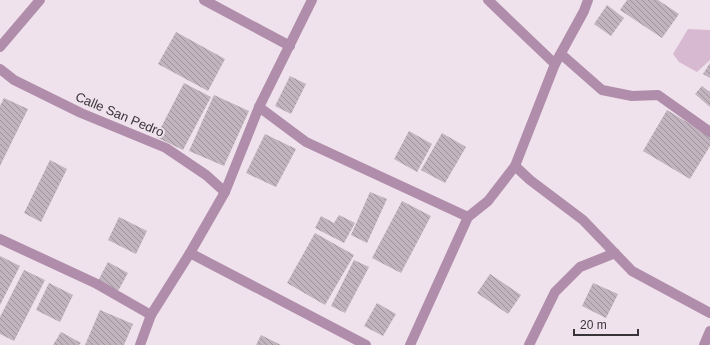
<svg xmlns="http://www.w3.org/2000/svg" width="710" height="345" font-family="Arial,sans-serif">
<style>
.grass{fill:#d7bad1}
.building{fill:url(#building-back-hatch)}
.lines{fill:none;stroke-linecap:round;stroke-linejoin:round}
.minor{stroke:#b08daa;stroke-width:10}
.labels{text-anchor:middle;stroke-width:4;stroke-linejoin:round;paint-order:stroke}
.street-label{font-size:13px;fill:#393438;stroke:#efe2ec}
</style>
<defs>
<pattern id="building-back-hatch" width="6" height="6" patternUnits="userSpaceOnUse"><rect width="6" height="6" fill="#c1b4be"/><path d="M-1 5l2 2M0 0l6 6M5-1l2 2" fill="none" stroke="#9e939b"/></pattern>
</defs>
<rect width="100%" height="100%" fill="#efe2ec"/>
<path class="grass" d="M 688,29 L 710,30 L 710,60 L 697,72 L 679,62 L 673,54 Z"/>
<g class="building">
<path d="M 627,0 L 658,0 L 679,14 L 662,38 L 620,10 Z"/>
<path d="M 607,5 L 624,18 L 611,36 L 594,24 Z"/>
<path d="M 176,32 L 225,59 L 208,91 L 158,64 Z"/>
<path d="M 710,63 L 710,78 L 703,74 Z"/>
<path d="M 290,76 L 306,84 L 291,114 L 275,106 Z"/>
<path d="M 184,83 L 211,97 L 183,150 L 156,137 Z"/>
<path d="M 702,86 L 710,92 L 710,107 L 695,94 Z"/>
<path d="M 214,95 L 249,111 L 224,166 L 189,151 Z"/>
<path d="M 4,98 L 28,109 L 0,166 L 0,106 Z"/>
<path d="M 667,110 L 710,136 L 710,146 L 690,179 L 643,151 Z"/>
<path d="M 409,131 L 432,144 L 417,172 L 394,159 Z"/>
<path d="M 442,133 L 466,147 L 445,183 L 421,170 Z"/>
<path d="M 265,134 L 296,149 L 276,187 L 246,173 Z"/>
<path d="M 50,160 L 67,169 L 41,222 L 24,213 Z"/>
<path d="M 370,192 L 387,199 L 367,243 L 351,235 Z"/>
<path d="M 402,201 L 431,216 L 401,273 L 372,258 Z"/>
<path d="M 339,215 L 355,223 L 344,243 L 315,228 L 321,216 L 334,223 Z"/>
<path d="M 119,217 L 147,231 L 136,254 L 108,240 Z"/>
<path d="M 315,233 L 354,255 L 325,305 L 287,283 Z"/>
<path d="M 0,256 L 20,266 L 0,305 Z"/>
<path d="M 354,260 L 369,267 L 345,313 L 331,306 Z"/>
<path d="M 108,262 L 128,273 L 118,291 L 98,281 Z"/>
<path d="M 24,270 L 45,280 L 14,341 L 0,334 L 0,317 Z"/>
<path d="M 490,274 L 521,295 L 508,314 L 477,293 Z"/>
<path d="M 49,283 L 73,295 L 60,322 L 36,310 Z"/>
<path d="M 593,283 L 618,294 L 606,318 L 582,306 Z"/>
<path d="M 377,303 L 396,314 L 383,336 L 364,326 Z"/>
<path d="M 100,310 L 133,324 L 124,345 L 85,345 Z"/>
<path d="M 61,332 L 81,343 L 79,345 L 53,345 Z"/>
<path d="M 261,335 L 281,345 L 256,345 Z"/>
</g>
<g class="lines">
<g class="minor">
<path d="M 204,0 L 290,46"/>
<path d="M 488,0 L 555,64"/>
<path d="M 0,47 L 40,0"/>
<path d="M 561,54 L 602,90 L 632,96 L 658,95 L 710,132"/>
<path d="M 0,69 L 14,80 L 81,113 L 166,148 L 206,175 L 225,192"/>
<path d="M 259,107 L 306,142 L 468,217"/>
<path d="M 515,166 L 530,180 L 583,220 L 632,271 L 710,313"/>
<path d="M 0,239 L 95,283 L 151,315"/>
<path d="M 190,253 L 366,345"/>
<path d="M 140,345 L 151,315 L 190,253 L 225,192 L 259,107 L 312,0"/>
<path d="M 410,345 L 468,217 L 488,201 L 515,166 L 555,64 L 584,11 L 588,0"/>
<path d="M 529,345 L 555,292 L 580,267 L 615,253"/>
<path d="M 704,345 L 710,331"/>
</g>
</g>
<g class="labels">
<g class="street-label">
<text transform="translate(120 114) rotate(23)" y="5">Calle San Pedro</text>
</g>
</g>
<path d="M574 329v6h64v-6" fill="none" stroke="#393438" stroke-width="2"/>
<text x="580" y="329" font-size="12" fill="#393438" stroke="#efe2ec" stroke-width="3" paint-order="stroke">20 m</text>
</svg>
